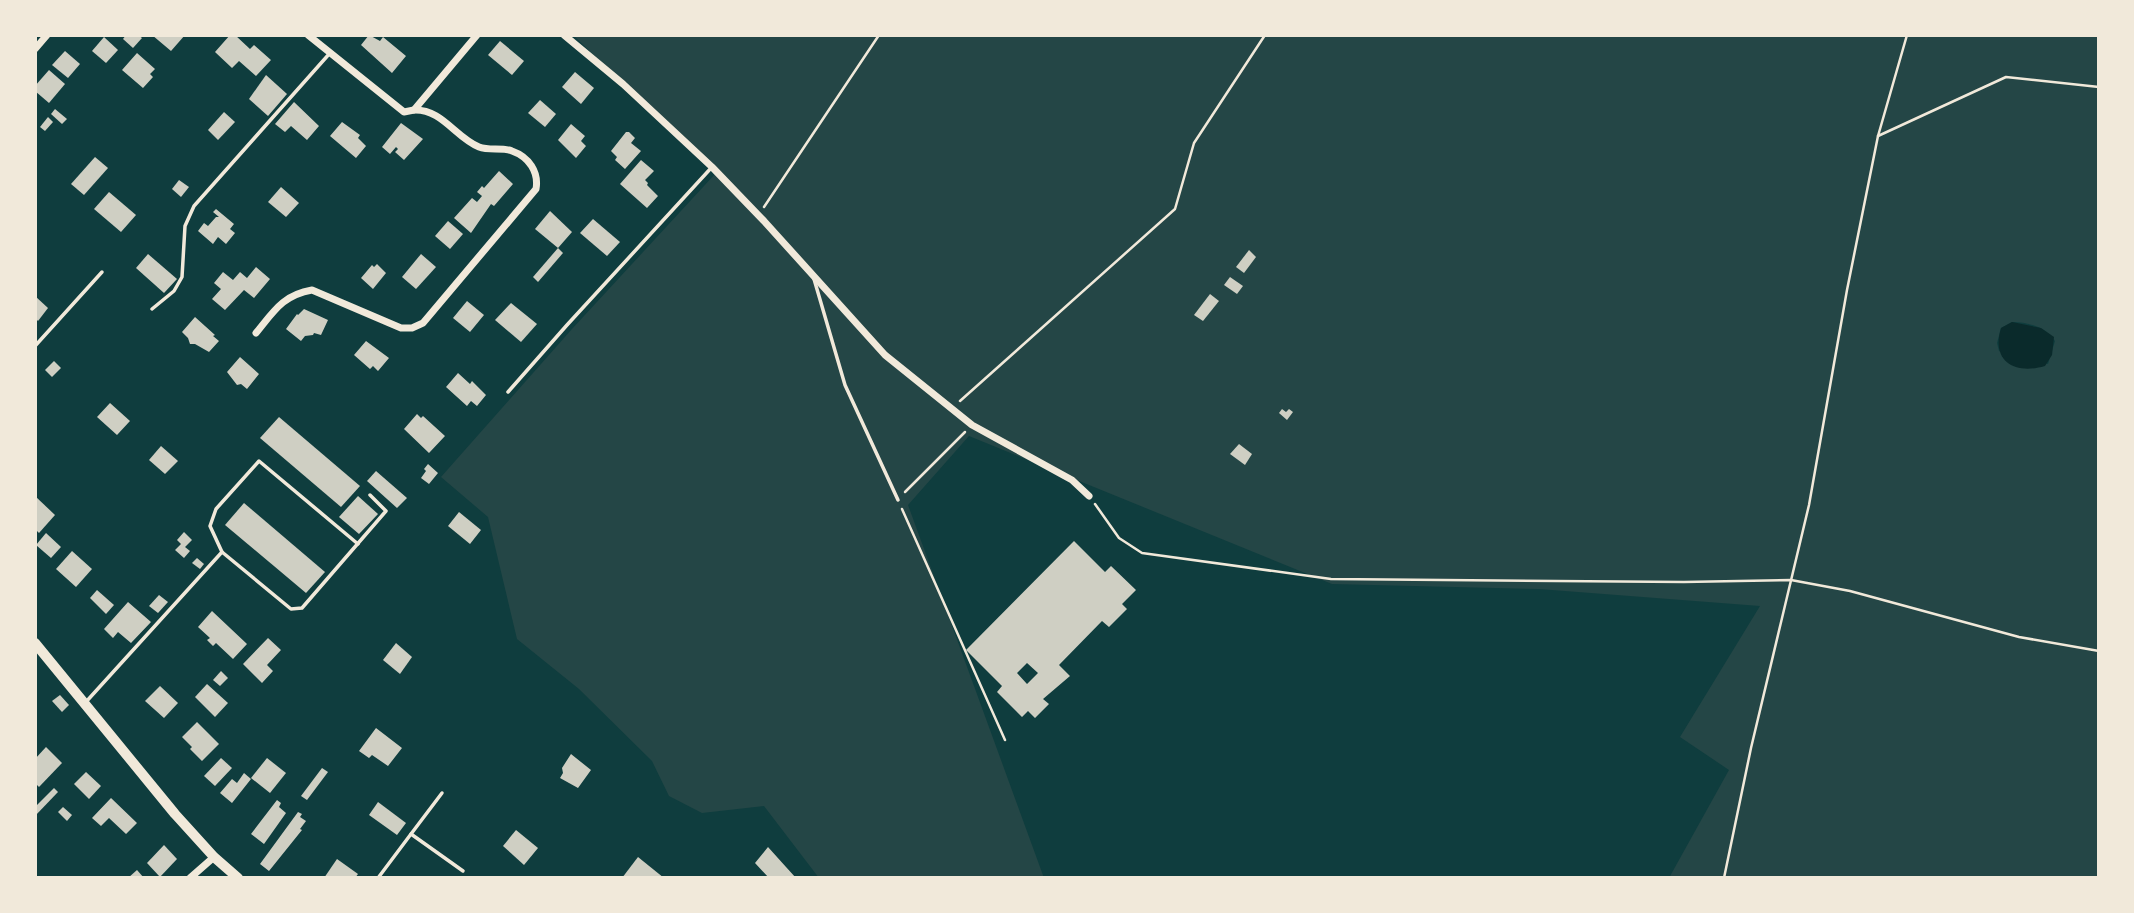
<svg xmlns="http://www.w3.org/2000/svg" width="2134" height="913" font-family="Commissioner,sans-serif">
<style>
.green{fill:#244646;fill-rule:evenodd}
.water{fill:#0a2a2b}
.building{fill:#cfcfc3;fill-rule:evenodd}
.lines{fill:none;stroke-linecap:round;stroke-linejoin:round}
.path{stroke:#f1e9da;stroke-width:2.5}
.service{stroke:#f1e9da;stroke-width:3.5}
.minor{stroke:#f1e9da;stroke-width:7}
.tertiary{stroke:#f1e9da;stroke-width:10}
</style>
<rect width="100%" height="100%" fill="#0f3d3e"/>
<path class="green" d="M 573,35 L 2099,35 L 2099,878 L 1669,878 L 1729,770 L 1680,737 L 1760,606 L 1539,589 L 1332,584 L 969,436 L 908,505 L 1044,878 L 819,878 L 764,806 L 702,813 L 669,796 L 652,761 L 579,689 L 517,639 L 488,517 L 441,477 L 572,329 L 716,173 ZM 2012,322 C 2028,322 2046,327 2055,341 L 2048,364 L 1999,351 L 1997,343 L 2001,328 Z"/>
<path class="water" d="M 2012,322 L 2041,328 L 2054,337 L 2052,355 L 2045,366 C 2014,375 1991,361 2001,328 Z"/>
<g class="building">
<path d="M 126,35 L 138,35 L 142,38 L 133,48 L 123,39 Z"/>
<path d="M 152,35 L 185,35 L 171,51 Z"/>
<path d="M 230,35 L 235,35 L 250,49 L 254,45 L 271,60 L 256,76 L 239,61 L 232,68 L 215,52 Z"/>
<path d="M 369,35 L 380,41 L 383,37 L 406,56 L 392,73 L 361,45 Z"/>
<path d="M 104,37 L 118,50 L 106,63 L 92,51 Z"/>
<path d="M 500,41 L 524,61 L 512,75 L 488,55 Z"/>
<path d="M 65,51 L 80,64 L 68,78 L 52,65 Z"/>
<path d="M 137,53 L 155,69 L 150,74 L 153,77 L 143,88 L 122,70 Z"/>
<path d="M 49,70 L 65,84 L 49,103 L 35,91 L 35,86 Z"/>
<path d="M 575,72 L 594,88 L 581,104 L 562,87 Z"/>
<path d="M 266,75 L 287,94 L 268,116 L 249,99 Z"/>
<path d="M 540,100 L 556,114 L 545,127 L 528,113 Z"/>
<path d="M 294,102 L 319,126 L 307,140 L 291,126 L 285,132 L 275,124 Z"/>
<path d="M 55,109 L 67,119 L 62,124 L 51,114 Z"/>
<path d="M 224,112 L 235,122 L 218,140 L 208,130 Z"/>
<path d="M 48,117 L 53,122 L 45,131 L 40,127 Z"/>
<path d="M 342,122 L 360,135 L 358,138 L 366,146 L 356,158 L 330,136 Z"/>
<path d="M 401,123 L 423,139 L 404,160 L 395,152 L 398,149 L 396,147 L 390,154 L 382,147 Z"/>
<path d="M 571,124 L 585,136 L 581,141 L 586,146 L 576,158 L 558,140 Z"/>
<path d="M 626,132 L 629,132 L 635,138 L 631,143 L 641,151 L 625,169 L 615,160 L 617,157 L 611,151 Z"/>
<path d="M 95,157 L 108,168 L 84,195 L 71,184 Z"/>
<path d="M 641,160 L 654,171 L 645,180 L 648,183 L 647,185 L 658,196 L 647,208 L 620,184 Z"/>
<path d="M 499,171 L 513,184 L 494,206 L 491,204 L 471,233 L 454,218 L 472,198 L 477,202 L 482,196 L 477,192 L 482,186 L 484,188 Z"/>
<path d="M 179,180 L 189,187 L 181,197 L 172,189 Z"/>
<path d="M 281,187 L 299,203 L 286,217 L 268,202 Z"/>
<path d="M 109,192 L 136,215 L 121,232 L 94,209 Z"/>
<path d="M 216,209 L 234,224 L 230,229 L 235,233 L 226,244 L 218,237 L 213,244 L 198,231 L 204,223 L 208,226 L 216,217 L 219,217 L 213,212 Z"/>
<path d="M 550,211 L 572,232 L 558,248 L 535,229 Z"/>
<path d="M 593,219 L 620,242 L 607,256 L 580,233 Z"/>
<path d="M 448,221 L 463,234 L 450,249 L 435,236 Z"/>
<path d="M 558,248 L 563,253 L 538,282 L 533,277 Z"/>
<path d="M 1249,250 L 1256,257 L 1244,273 L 1236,267 Z"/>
<path d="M 148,254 L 177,279 L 164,293 L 136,268 Z"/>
<path d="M 421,254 L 436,267 L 416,289 L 402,277 Z"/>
<path d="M 377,264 L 386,273 L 373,289 L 361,278 L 372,265 L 374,267 Z"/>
<path d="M 256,267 L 270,279 L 254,298 L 244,290 L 225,310 L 212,299 L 221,289 L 214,283 L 223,272 L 233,280 L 240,272 L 247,278 Z"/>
<path d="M 1230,277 L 1243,286 L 1237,294 L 1224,285 Z"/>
<path d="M 1210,294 L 1219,301 L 1203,321 L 1194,315 Z"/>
<path d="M 35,296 L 48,308 L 38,321 L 35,318 Z"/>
<path d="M 467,301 L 484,315 L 470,332 L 453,318 Z"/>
<path d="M 511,303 L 537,324 L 521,342 L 495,320 Z"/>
<path d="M 304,309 L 328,320 L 321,335 L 314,333 L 313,335 L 305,336 L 301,341 L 286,329 L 297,314 L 298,315 Z"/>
<path d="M 195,317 L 215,335 L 213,336 L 219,341 L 209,352 L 195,344 L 190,344 L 188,338 L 182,332 Z"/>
<path d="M 366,341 L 389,358 L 378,371 L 373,366 L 370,369 L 354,355 Z"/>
<path d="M 240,357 L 259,374 L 247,389 L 241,384 L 237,385 L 227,372 Z"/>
<path d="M 54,361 L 61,368 L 52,377 L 45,370 Z"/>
<path d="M 458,373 L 470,384 L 472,381 L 486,395 L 477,406 L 471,401 L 467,406 L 446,387 Z"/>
<path d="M 110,403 L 130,421 L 117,435 L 97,417 Z"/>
<path d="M 1282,409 L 1286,412 L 1289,409 L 1293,412 L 1287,420 L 1279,413 Z"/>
<path d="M 417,414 L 421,418 L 423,416 L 445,436 L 429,453 L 404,429 Z"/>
<path d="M 279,417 L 360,486 L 341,507 L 260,438 Z"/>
<path d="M 1239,444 L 1252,454 L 1245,465 L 1230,454 Z"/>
<path d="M 161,446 L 178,461 L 165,474 L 149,460 Z"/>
<path d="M 428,464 L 438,473 L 429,484 L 421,478 L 426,471 L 424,469 Z"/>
<path d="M 376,471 L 407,498 L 397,508 L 367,481 Z"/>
<path d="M 35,496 L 55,515 L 39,533 L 35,529 Z"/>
<path d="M 358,496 L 378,514 L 359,534 L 339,517 Z"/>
<path d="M 244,503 L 325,572 L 306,593 L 225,525 Z"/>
<path d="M 459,512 L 481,530 L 470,544 L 448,526 Z"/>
<path d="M 184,532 L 192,540 L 185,547 L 190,551 L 184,558 L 175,550 L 181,544 L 177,540 Z"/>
<path d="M 46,533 L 61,547 L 51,558 L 36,545 Z"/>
<path d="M 1074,541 L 1105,572 L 1111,566 L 1136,590 L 1122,604 L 1127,609 L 1109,627 L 1102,621 L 1059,665 L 1070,676 L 1043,699 L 1049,704 L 1035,718 L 1028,711 L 1022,717 L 997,692 L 1002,686 L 966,650 ZM 1027,663 L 1038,673 L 1027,684 L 1017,673 Z"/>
<path d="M 72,551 L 92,569 L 76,587 L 56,569 Z"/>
<path d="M 197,558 L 204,564 L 200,569 L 192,563 Z"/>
<path d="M 97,590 L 114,605 L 106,614 L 90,598 Z"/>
<path d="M 159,595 L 168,602 L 158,613 L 149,606 Z"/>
<path d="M 128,602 L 151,622 L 131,643 L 118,632 L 113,638 L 104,629 Z"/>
<path d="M 212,611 L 247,644 L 233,659 L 216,643 L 213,646 L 207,640 L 210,638 L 198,627 Z"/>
<path d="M 268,638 L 281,650 L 267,665 L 273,671 L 262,683 L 243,664 Z"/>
<path d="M 396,643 L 412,657 L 400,674 L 383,660 Z"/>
<path d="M 221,671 L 228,678 L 220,686 L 213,680 Z"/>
<path d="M 207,684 L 228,703 L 215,717 L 195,697 Z"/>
<path d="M 160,686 L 178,703 L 164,718 L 145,701 Z"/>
<path d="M 60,695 L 69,705 L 62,712 L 52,701 Z"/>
<path d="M 197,722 L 219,744 L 202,761 L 190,749 L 192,747 L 182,737 Z"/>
<path d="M 376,728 L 402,748 L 388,766 L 372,755 L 369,758 L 359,751 Z"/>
<path d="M 46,747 L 62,763 L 39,787 L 35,783 L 35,759 Z"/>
<path d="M 571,754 L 591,770 L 578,788 L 560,778 L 563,773 L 562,768 Z"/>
<path d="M 221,758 L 232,768 L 215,786 L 204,776 Z"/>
<path d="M 267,758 L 286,773 L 270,793 L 251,778 Z"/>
<path d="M 322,768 L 328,772 L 307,800 L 301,796 Z"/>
<path d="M 86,772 L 101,786 L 89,799 L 74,784 Z"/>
<path d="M 244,773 L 251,779 L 232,803 L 220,793 L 232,779 L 237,783 Z"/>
<path d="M 54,788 L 58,792 L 35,816 L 35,807 Z"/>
<path d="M 111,798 L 137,823 L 126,834 L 109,818 L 101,826 L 92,818 Z"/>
<path d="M 277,800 L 281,803 L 279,807 L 286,813 L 264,844 L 251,834 Z"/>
<path d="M 378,802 L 406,823 L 397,835 L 369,815 Z"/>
<path d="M 63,807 L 72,815 L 67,821 L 58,812 Z"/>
<path d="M 298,812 L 302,814 L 300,817 L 306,821 L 300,829 L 302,830 L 269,871 L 260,864 Z"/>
<path d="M 516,830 L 538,848 L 524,865 L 503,846 Z"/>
<path d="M 164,845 L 177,859 L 160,877 L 147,863 Z"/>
<path d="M 768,847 L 786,867 L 796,878 L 769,878 L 755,863 Z"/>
<path d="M 638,857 L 664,878 L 622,878 Z"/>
<path d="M 337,859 L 358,874 L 355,878 L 324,878 Z"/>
<path d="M 137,870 L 144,878 L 128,878 Z"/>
</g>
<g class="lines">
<g class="path">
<path d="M 1878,136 L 2006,77 L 2099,87"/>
<path d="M 764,207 L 879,35"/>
<path d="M 960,401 L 1175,209 L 1194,143 L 1265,35"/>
<path d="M 905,492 L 965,432"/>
<path d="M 1095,504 L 1119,538 L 1142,553 L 1331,579 L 1684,582 L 1791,580 L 1850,591 L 2019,637 L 2099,651"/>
<path d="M 902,509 L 1005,740"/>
<path d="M 1724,878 L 1751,748 L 1809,505 L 1847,290 L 1878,136 L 1907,35"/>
</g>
<g class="service">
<path d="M 814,279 L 845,385 L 898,500"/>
<path d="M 152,309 L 174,291 L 182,277 L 185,226 L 194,206 L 330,53"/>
<path d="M 35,346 L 102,272"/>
<path d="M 508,392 L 567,325 L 712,167"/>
<path d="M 222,552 L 291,609 L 302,608 L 386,511 L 370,495"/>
<path d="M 85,703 L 222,552 L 210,526 L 216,509 L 259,461 L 358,544"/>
<path d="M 411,834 L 442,793"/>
<path d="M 378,878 L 411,834 L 463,871"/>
</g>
<g class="minor">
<path d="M 308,35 L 404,112 L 414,110 L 477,35"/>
<path d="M 564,35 L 623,84 L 712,167 L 764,221 L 885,355 L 972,425 L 1072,480 L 1089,496"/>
<path d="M 35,49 L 47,35"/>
<path d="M 256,333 C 274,311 283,295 312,290 L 401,328 L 412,328 L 423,323 L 536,189 C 539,172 529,157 512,151 C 502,147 489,151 479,147 C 455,137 442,109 414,110"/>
<path d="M 190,878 L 214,857"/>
</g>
<path class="tertiary" d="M 35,643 L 175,814 L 214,857 L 238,878"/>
</g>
<rect width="2134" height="913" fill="none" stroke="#f1e9da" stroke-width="74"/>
</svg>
